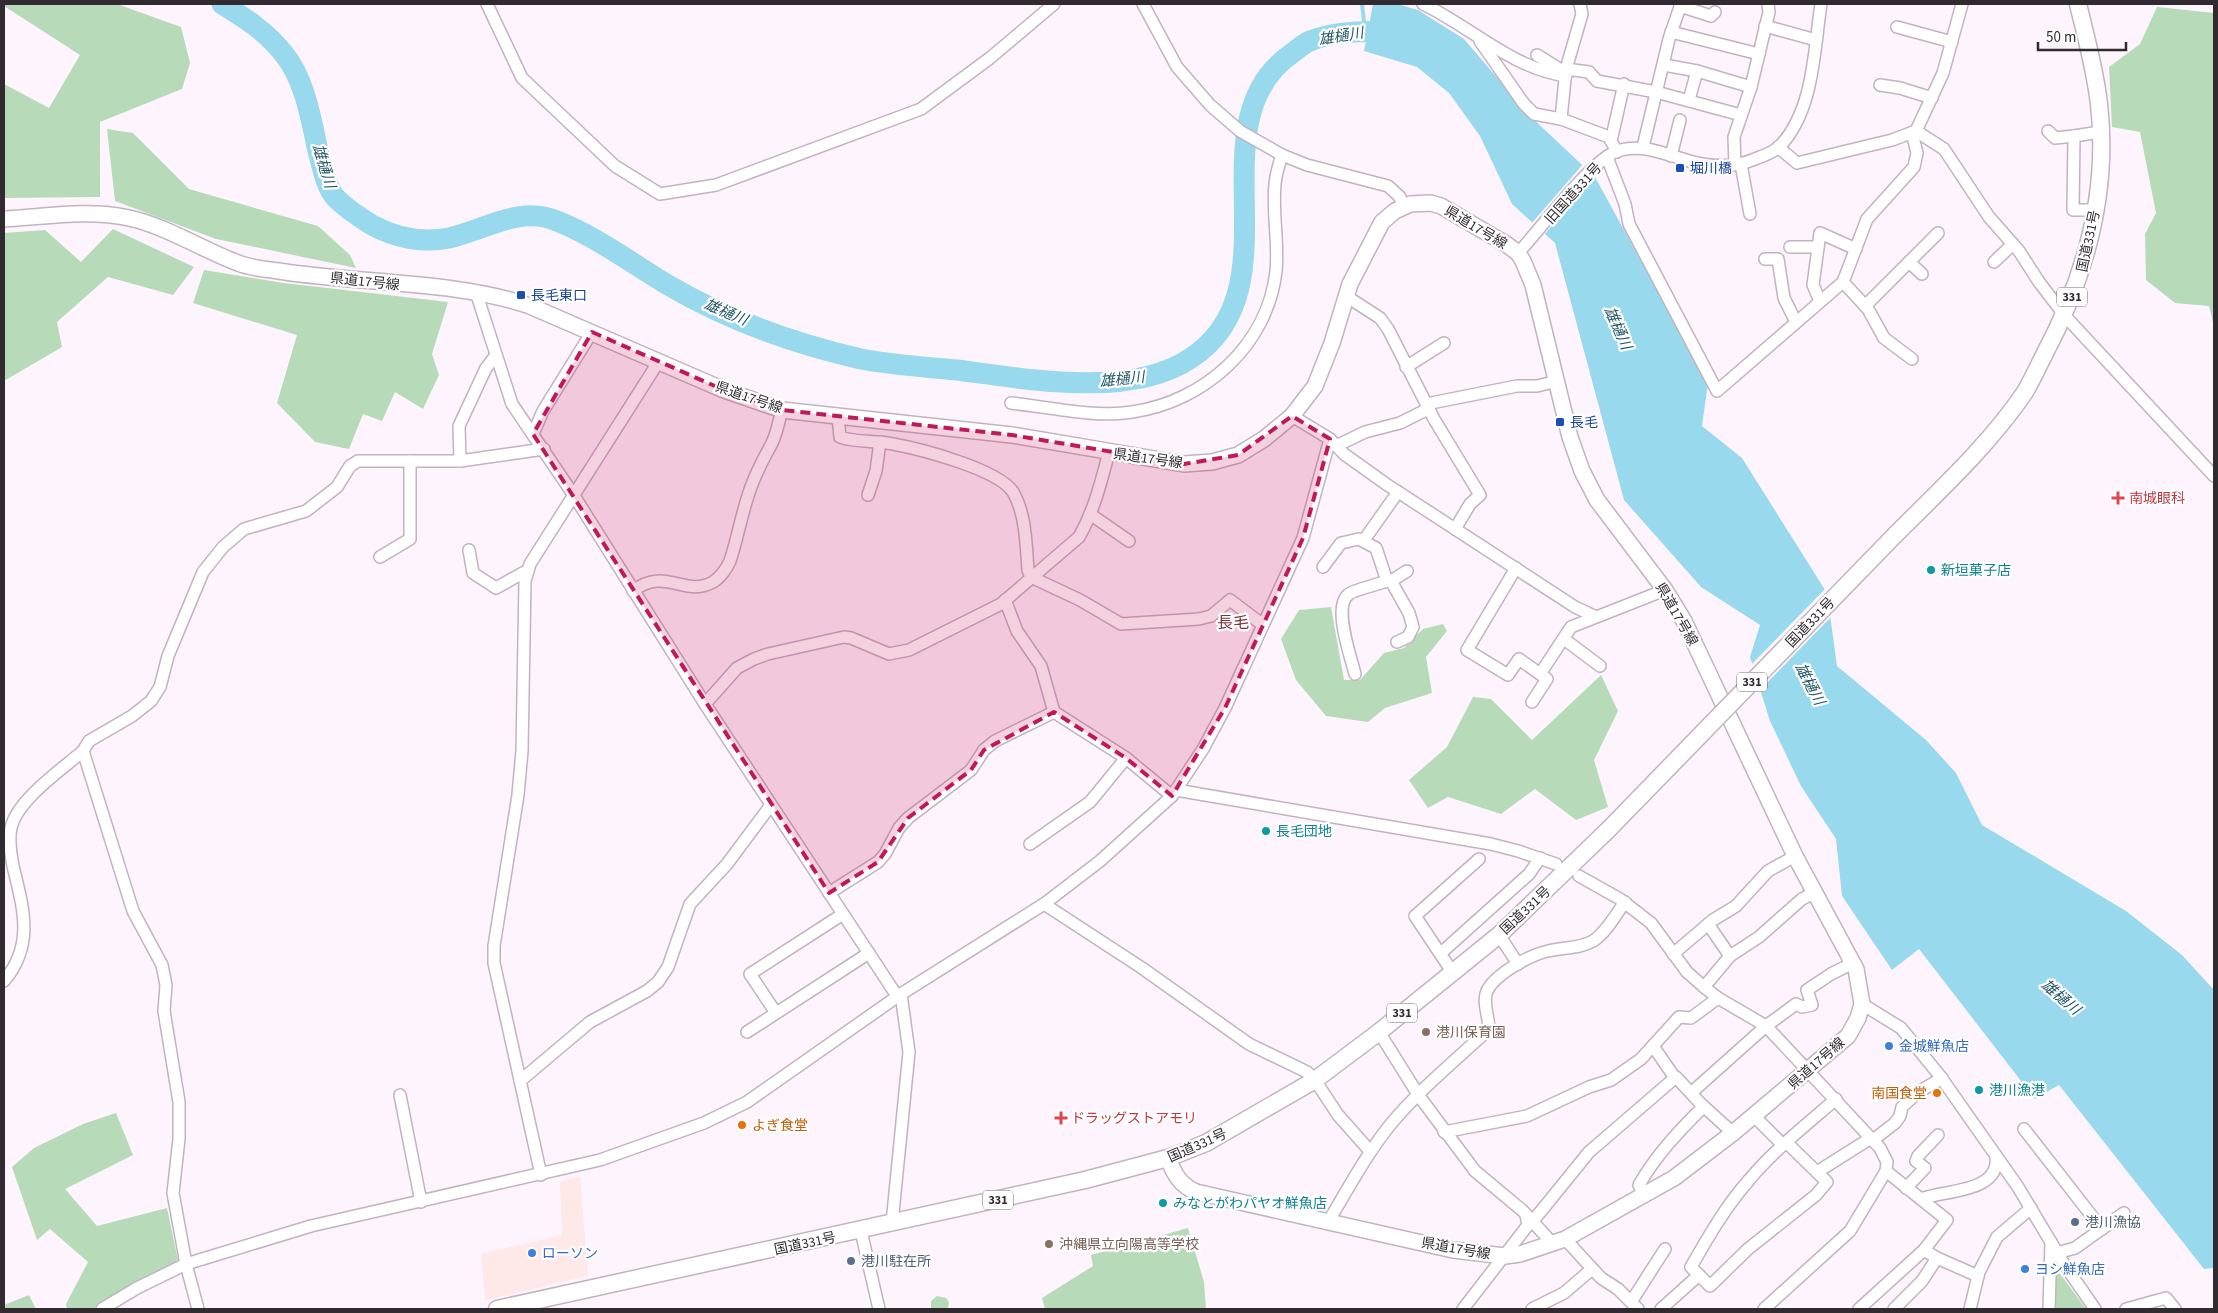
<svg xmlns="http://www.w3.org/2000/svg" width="2218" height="1313" font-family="'Source Sans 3','Noto Sans JP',sans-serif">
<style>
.commercial{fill:#fee8e8}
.green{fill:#b7dbb9}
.water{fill:#99d9ed}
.pier{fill:#fef4fd}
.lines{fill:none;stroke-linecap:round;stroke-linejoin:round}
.stream{stroke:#99d9ed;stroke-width:4}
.river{stroke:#99d9ed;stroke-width:21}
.minor-casing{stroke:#c2b3c1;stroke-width:14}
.major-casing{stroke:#c2b3c1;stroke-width:18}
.highway-casing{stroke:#c2b3c1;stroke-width:19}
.minor{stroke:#fff;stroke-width:11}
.major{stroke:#fff;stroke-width:15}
.highway{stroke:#fff;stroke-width:16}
.highway-bridge-casing{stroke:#c2b3c1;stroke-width:19;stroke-linecap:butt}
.highway-bridge{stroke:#fff;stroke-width:16}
.marked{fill:#c2185b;fill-opacity:0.2;stroke:#c2185b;stroke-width:4;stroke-dasharray:10 6;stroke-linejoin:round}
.transit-dot{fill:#1a4fb4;stroke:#fff;stroke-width:2}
.health-dot{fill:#e0444e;stroke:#fff;stroke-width:2}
.culture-dot{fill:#0f9aa8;stroke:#fff;stroke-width:2}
.education-dot{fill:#8d6e63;stroke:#fff;stroke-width:2}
.shop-dot{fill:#3f7fe0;stroke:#fff;stroke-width:2}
.food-dot{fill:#e8710a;stroke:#fff;stroke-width:2}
.service-dot{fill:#5c6f8a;stroke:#fff;stroke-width:2}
.labels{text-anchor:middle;stroke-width:4.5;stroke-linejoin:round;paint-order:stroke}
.shield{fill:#fff;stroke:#6f6b6f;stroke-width:1}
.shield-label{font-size:12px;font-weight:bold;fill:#312b31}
.transit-label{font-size:14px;fill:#164399;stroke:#fff;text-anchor:start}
.street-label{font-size:14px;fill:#312b31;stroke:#fff}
.health-label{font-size:14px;fill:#be3a42;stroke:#fff;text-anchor:start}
.culture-label{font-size:14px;fill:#0d838f;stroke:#fff;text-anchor:start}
.education-label{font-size:14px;fill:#785e54;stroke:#fff;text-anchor:start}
.shop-label{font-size:14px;fill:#366cbe;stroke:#fff;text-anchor:start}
.food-label{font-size:14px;fill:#c56008;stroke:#fff;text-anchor:end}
.service-label{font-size:14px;fill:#4e5e75;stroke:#fff;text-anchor:start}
.water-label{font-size:15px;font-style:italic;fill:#235866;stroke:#fff}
.quarter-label{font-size:16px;fill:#7c353b;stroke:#fff}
</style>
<rect width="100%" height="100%" fill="#fef4fd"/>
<path class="commercial" d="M 580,1176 L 588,1276 L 485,1300 L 481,1254 L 562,1235 L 560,1182 Z"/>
<g class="green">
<path d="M 4,4 L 117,4 L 181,27 L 190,63 L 182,89 L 100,122 L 100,197 L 4,198 L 4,84 L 49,108 L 80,55 L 4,6 Z"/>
<path d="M 2157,7 L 2214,13 L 2214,326 L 2209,306 L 2175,303 L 2146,280 L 2145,234 L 2156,213 L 2140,132 L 2112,127 L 2109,67 L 2140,44 Z"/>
<path d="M 107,129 L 133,133 L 189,189 L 318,226 L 350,255 L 356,268 L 216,239 L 115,201 Z"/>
<path d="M 113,229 L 194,267 L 173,295 L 108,277 L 57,322 L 62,347 L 4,381 L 4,233 L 45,230 L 81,262 Z"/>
<path d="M 204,270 L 284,283 L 448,302 L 432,354 L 439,375 L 423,409 L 395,392 L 382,421 L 363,414 L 349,449 L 315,442 L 277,403 L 297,335 L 193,303 Z"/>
<path d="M 1331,607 L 1344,680 L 1360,680 L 1384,653 L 1404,648 L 1423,629 L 1443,624 L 1447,631 L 1426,657 L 1432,693 L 1385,708 L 1368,722 L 1326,716 L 1296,680 L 1281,639 L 1299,610 Z"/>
<path d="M 1601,675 L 1618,711 L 1594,760 L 1608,807 L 1576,820 L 1535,789 L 1501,814 L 1448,797 L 1428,808 L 1409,780 L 1447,747 L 1473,697 L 1491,699 L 1532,740 Z"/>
<path d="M 116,1113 L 133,1155 L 65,1189 L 97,1226 L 167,1208 L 178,1260 L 92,1309 L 67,1309 L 66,1304 L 88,1262 L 50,1229 L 37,1240 L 12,1167 L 34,1148 L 83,1124 Z"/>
<path d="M 1188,1228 L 1204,1282 L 1206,1309 L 1045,1309 L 1042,1298 L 1093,1266 L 1091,1255 Z"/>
<path d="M 2053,1264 L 2086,1309 L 2053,1309 Z"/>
<path d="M 29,1295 L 36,1309 L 4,1309 L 4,1305 Z"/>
<path d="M 937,1296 L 946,1298 L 949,1302 L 948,1309 L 931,1309 L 931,1301 Z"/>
</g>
<path class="water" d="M 1373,4 L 1397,4 L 1418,10 L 1464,39 L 1529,115 L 1595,177 L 1708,383 L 1702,426 L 1742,458 L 1827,593 L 1837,666 L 1926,740 L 1956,773 L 1982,825 L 2126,911 L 2182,955 L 2214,990 L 2214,1268 L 2204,1269 L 2059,1085 L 2035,1099 L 1919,949 L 1892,970 L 1842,896 L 1836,839 L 1801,786 L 1770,721 L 1750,657 L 1760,625 L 1701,587 L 1624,500 L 1555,243 L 1512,204 L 1480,136 L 1449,93 L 1417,67 L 1364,51 Z"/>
<g class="pier">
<path d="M 1584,163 L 1596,175 L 1543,236 L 1531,224 Z"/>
<path d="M 1827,587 L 1833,615 L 1758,692 L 1750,666 Z"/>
</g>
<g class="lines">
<path class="stream" d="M 1362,4 L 1365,30"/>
<path class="river" d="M 222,4 C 245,18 267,32 284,54 C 305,80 311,119 318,151 C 322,165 325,184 334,196 C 344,207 359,217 372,225 C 396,238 423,243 449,238 C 486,230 519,205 557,221 C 597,237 631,263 668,285 C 726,319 795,344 861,359 C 892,365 925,367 957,370 C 1026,379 1131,399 1191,358 C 1299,287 1192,124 1291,54 C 1297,50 1304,43 1310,41 C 1335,31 1372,30 1397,33"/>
<defs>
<g id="minor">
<path d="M 487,4 L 522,78 L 615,166 L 660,194 L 716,185 L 921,109 L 990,58 L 1054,4"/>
<path d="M 1143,4 L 1177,67 L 1210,105 L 1240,131 L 1282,155 L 1307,165 L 1388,186 L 1400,197 L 1403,207"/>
<path d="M 1423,4 C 1471,27 1511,68 1566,76"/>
<path d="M 1580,4 L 1582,14 L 1566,69 L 1561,119 L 1609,137 L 1617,152"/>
<path d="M 1680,6 L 1711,16 L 1715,12"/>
<path d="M 1765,26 L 1816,40"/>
<path d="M 1897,27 L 1952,42"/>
<path d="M 1671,32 L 1759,54"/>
<path d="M 1480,41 L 1524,104 L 1534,114 L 1561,119"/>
<path d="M 1537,55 L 1564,72"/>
<path d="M 1664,65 L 1697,71 L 1751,87"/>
<path d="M 1566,69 L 1589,72 L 1597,81 L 1656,92 L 1741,115"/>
<path d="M 1880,85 L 1900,88 L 1932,98"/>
<path d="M 1689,100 L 1697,71"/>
<path d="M 1916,131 L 1944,149 L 1989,217 L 2019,251 L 2039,282 L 2065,316 L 2214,476"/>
<path d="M 2048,131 L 2055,138 L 2074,136"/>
<path d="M 1611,141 L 1624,84"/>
<path d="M 1643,147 L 1669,39 L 1681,4"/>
<path d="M 1778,147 L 1797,163 L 1892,140 L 1916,131 L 1943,73 L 1962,4"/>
<path d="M 1671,156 L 1680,120"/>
<path d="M 1607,157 L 1625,204 L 1629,224 L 1717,391 L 1843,282 L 1867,219 L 1914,167 L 1917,153 L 1912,133"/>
<path d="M 1741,164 L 1750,214"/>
<path d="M 1735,165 L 1734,137 L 1751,87 L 1769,12 L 1768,4"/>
<path d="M 2095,210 L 2073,210 L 2074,136 L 2100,132"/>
<path d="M 1790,247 L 1817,247"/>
<path d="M 1518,253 C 1541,229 1588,164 1615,152 C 1640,142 1665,154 1689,161 C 1711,167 1734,168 1755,159 C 1763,156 1772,153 1779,147 C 1814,112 1814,49 1821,4"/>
<path d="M 1765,259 L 1778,259 L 1784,298 L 1796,322"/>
<path d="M 1909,262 L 1922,274"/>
<path d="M 1994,262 L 2013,244"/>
<path d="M 1843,282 L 1868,309 L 1884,338 L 1912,359"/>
<path d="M 476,292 L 512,404 L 573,494 L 705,704 L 897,996"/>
<path d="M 1346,296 L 1380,318 L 1388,329 L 1434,419 L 1480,495 L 1470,504 L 1455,529"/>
<path d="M 1820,301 L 1813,285 L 1820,233 L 1856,249"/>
<path d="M 1865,306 L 1938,233"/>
<path d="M 1406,367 L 1444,343"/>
<path d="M 1011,403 C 1048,407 1096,418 1132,412 C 1204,402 1268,345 1276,271 C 1279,242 1272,213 1275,184 C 1276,174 1279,164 1282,155"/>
<path d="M 1426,404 L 1517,386 L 1537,386 L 1557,381"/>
<path d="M 1292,416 L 1330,439 L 1344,454 L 1386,484 L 1575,607 L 1594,616"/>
<path d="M 838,417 L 840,437 C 857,443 876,440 893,444 C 920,449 998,469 1013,492 C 1026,514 1026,545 1028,570 L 1031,577 L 1080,600 L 1121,624 L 1199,619 L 1211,616 L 1230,600 L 1263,625"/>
<path d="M 533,434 L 543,411 L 592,332"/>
<path d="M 1336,446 L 1365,432 L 1400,423 L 1428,409"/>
<path d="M 460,461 L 459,426 L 486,368 L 496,355"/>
<path d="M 868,495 L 876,471 L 880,442"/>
<path d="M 1090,514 L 1129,541"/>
<path d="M 1364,540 L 1398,492"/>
<path d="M 469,550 L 473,573 L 496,588 L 528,570"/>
<path d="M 380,557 L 410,539 L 410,461"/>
<path d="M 1323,567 L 1341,543 L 1359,539 L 1376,548 L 1387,581 L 1391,581 L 1409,613 L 1413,627 L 1408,637 L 1397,642"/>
<path d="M 1516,568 L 1467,650 L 1508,675 L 1519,659 L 1547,679 L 1532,702"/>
<path d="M 1391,581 L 1407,571"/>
<path d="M 633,591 C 665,566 685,598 713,582 C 720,578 727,568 730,561 C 738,537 742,511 751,487 C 757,470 764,458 772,443 C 777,433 779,420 782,410"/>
<path d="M 1005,600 L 1017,631 L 1041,666 L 1054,712 L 1126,758 L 1172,796"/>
<path d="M 1564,639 L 1600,666"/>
<path d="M 1355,674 C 1351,657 1332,606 1349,594 C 1354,590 1379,584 1387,581"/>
<path d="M 1540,674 L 1571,627 L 1665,590"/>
<path d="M 705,704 L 737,668 L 754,659 L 768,654 L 844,637 L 851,638 L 889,654 L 909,650 L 1001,604 L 1079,537 C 1094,511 1101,482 1109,452"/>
<path d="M 83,751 L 133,911 L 162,965 L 166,985 L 164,1011 L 179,1102 L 179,1139 L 173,1193 L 186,1264 L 198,1309"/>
<path d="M 1176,790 L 1491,844 L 1518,851 L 1556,864"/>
<path d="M 1030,844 L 1090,802 L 1126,758"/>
<path d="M 1579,876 L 1620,899 L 1651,923 L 1687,972 L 1704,987 L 1718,998 L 1766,1026 L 1880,1148 L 1887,1162 L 1886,1171 L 1850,1231 L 1764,1309"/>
<path d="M 829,893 L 878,862 L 885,854 L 899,828 L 908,818 L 971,770 L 984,750 L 995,741 L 1054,712"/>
<path d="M 1044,904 L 1142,968 L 1249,1044 L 1307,1072 L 1315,1080 L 1338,1115 L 1370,1151"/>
<path d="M 1708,924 L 1730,956"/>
<path d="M 1499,935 L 1518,964"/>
<path d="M 1441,953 L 1529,874 L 1540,858"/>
<path d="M 1673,954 L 1713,920 L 1736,906 L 1768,871 L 1795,856"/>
<path d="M 1453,973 L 1415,916 L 1479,859"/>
<path d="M 4,981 C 35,944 23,908 13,866 C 11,854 8,840 11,828 C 17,800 61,770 83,751 L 89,741 L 132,716 L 151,701 L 160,687 L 168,656 L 203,572 L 223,547 L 244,529 L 306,511 L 337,487 L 350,466 L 358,461 L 460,461 L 544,449"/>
<path d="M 1704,987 L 1730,956 L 1759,937 L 1802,899 L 1814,893"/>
<path d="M 1862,1004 L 1901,1028 L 1940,1076 L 2018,1187 L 2064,1264 L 2095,1309"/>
<path d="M 776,1013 L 750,974 L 843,914"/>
<path d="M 747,1032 L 869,953"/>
<path d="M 1379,1032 L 1419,1096 L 1475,1171 L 1523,1211 L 1553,1244"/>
<path d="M 1653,1046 L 1675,1078"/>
<path d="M 520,1081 L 590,1022 L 647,991 L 658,982 L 668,967 L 690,904 L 727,864 L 771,805"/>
<path d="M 1691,1093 L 1766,1026 L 1796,1004 L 1802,1007 L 1812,1005 L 1807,990 L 1831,974 L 1853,963"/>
<path d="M 400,1095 L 421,1202"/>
<path d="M 1754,1116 L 1783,1145"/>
<path d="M 2024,1129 L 2102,1229"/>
<path d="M 1444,1132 L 1527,1116 L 1589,1087 L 1611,1080 L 1641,1059 L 1679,1017 L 1691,1018 L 1718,998"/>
<path d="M 1873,1140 L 1895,1123 L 1900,1116 L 1902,1107 L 1917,1093 L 1942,1078"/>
<path d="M 1787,1143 L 1827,1182 L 1816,1195 L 1748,1249 L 1710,1286 L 1691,1267 C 1708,1237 1726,1206 1749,1180 C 1774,1150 1806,1125 1836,1099"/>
<path d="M 1886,1171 L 1947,1220 L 1924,1250 L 1937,1258 L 1978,1276"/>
<path d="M 1817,1172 L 1871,1138"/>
<path d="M 541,1175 L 494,963 L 494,946 L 518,795 L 522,751 L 525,581 L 530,564 L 659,361"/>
<path d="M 1906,1188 L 1925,1168 L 1916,1161 L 1918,1156 L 1938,1135"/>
<path d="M 1644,1195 L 1639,1185 C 1656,1155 1679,1131 1703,1107"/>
<path d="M 1921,1199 C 1944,1190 2001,1193 1996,1156"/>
<path d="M 1533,1221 L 1589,1152 L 1676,1077 L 1701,1104 L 1733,1133"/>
<path d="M 1328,1222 C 1348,1189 1366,1155 1390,1125 C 1419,1090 1456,1060 1489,1029 C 1489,1017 1482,1002 1487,991 C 1495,974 1530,955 1548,951 C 1563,947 1579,949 1593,941 C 1606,933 1616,914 1625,902"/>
<path d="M 892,1223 L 909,1052 L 901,994"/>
<path d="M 861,1231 L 879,1309"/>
<path d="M 1565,1239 L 1601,1278 L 1618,1289 L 1638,1309"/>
<path d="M 2057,1253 L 2075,1248 L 2124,1213"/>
<path d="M 1631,1302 L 1665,1249"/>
<path d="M 102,1309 L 137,1288 L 186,1264 L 311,1226 L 600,1160 L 704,1123 L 747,1102 L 901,994 L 1044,904 L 1100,861 L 1172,796 L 1203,749 L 1225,708 L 1303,538 L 1330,439"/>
<path d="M 1463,1309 L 1528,1225 L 1526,1215"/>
<path d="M 1532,1309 L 1564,1293 L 1592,1269"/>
<path d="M 1661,1309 L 1699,1275"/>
<path d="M 1859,1309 L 1924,1250"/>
<path d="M 1894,1309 L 1922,1281 L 1937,1258"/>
<path d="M 1970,1309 L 1979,1272 L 1997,1237 L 2031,1208"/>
<path d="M 2049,1309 L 2051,1242"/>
<path d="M 2126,1309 L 2166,1298 L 2175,1309"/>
</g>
<path id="major" d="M 4,219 C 45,217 87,209 129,218 C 166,226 201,249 238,263 C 250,268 265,269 279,271 C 359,284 454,280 530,306 L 724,390 L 782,410 L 1012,435 L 1184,464 L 1212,462 L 1238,455 L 1264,439 L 1292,416 L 1315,386 L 1332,343 L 1350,284 L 1382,222 L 1395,211 L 1410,204 L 1431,203 L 1441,206 L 1506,244 L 1518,253 L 1523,261 L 1533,285 L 1570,437 L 1582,471 L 1597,500 L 1665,590 L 1684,621 L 1795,856 L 1856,969 L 1862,1004 L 1858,1018 L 1848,1036 L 1733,1133 L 1674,1178 L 1565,1239 L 1520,1254 L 1505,1256 L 1453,1250 L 1196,1192 C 1180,1185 1174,1174 1168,1158"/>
<g id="highway">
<path d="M 1895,535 C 1940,490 1989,445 2025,392 C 2032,380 2038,367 2044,355 C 2085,278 2109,192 2099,104 C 2095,69 2086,37 2078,4"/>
<path d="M 497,1309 L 1085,1180 L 1168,1158 L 1206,1143 L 1315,1080 L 1379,1032 L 1499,935 L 1608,830"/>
</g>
</defs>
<use href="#minor" class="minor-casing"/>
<use href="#major" class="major-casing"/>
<use href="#highway" class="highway-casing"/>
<use href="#minor" class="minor"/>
<use href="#major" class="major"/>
<use href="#highway" class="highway"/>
<defs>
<path id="highway-bridge" d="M 1608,830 L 1895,535"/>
</defs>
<use href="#highway-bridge" class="highway-bridge-casing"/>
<use href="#highway-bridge" class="highway-bridge"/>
</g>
<path class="marked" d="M 592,332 L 724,390 L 782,410 L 1012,435 L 1184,464 L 1238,455 L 1292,416 L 1330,439 L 1303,538 L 1225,708 L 1172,796 L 1126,758 L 1054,712 L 984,750 L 971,770 L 908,818 L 878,862 L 829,893 L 533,434 Z"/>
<g class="transit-dot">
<rect x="1675" y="163" width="10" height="10" rx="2.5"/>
<rect x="516" y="290" width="10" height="10" rx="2.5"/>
<rect x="1555" y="417" width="10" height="10" rx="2.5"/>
</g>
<g class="health-dot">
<path d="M2115.5 490.5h5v5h5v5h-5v5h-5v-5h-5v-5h5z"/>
<path d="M1058.5 1110.5h5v5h5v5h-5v5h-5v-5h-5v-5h5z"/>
</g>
<g class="culture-dot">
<circle cx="1931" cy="570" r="5"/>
<circle cx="1266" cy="831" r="5"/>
<circle cx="1979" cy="1090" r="5"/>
<circle cx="1163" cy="1203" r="5"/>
</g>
<g class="education-dot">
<circle cx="1426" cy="1032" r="5"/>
<circle cx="1049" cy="1244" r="5"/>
</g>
<g class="shop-dot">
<circle cx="1889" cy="1046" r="5"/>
<circle cx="532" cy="1253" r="5"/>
<circle cx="2025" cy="1269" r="5"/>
</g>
<g class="food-dot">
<circle cx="1937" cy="1093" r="5"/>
<circle cx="742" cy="1125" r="5"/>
</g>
<g class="service-dot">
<circle cx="2075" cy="1222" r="5"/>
<circle cx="851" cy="1261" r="5"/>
</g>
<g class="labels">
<g class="shield">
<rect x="2057" y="287.5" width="30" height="19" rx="4"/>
<rect x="1737" y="672.5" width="30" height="19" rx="4"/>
<rect x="1387" y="1003.5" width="30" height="19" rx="4"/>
<rect x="983" y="1190.5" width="30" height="19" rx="4"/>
</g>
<g class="shield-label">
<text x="2072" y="301">331</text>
<text x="1752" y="686">331</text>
<text x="1402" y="1017">331</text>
<text x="998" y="1204">331</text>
</g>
<g class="transit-label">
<text x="1690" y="173">堀川橋</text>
<text x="531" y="300">長毛東口</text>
<text x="1570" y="427">長毛</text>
</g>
<g class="street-label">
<text transform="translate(1573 193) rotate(-48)" y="5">旧国道331号</text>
<text transform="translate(1476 227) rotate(31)" y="5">県道17号線</text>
<text transform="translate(2088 241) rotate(-78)" y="5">国道331号</text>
<text transform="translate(365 281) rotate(6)" y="5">県道17号線</text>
<text transform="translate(749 397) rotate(19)" y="5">県道17号線</text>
<text transform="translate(1148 458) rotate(8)" y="5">県道17号線</text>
<text transform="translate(1677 614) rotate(60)" y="5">県道17号線</text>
<text transform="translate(1810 622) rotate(-46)" y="5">国道331号</text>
<text transform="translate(1525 910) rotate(-43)" y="5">国道331号</text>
<text transform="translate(1816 1063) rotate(-41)" y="5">県道17号線</text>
<text transform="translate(1197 1145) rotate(-24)" y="5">国道331号</text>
<text transform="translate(805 1243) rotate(-12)" y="5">国道331号</text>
<text transform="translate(1456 1248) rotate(10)" y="5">県道17号線</text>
</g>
<g class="health-label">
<text x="2129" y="503">南城眼科</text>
<text x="1071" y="1123">ドラッグストアモリ</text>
</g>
<g class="culture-label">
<text x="1941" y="575">新垣菓子店</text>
<text x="1276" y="836">長毛団地</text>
<text x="1989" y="1095">港川漁港</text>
<text x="1173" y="1208">みなとがわパヤオ鮮魚店</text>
</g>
<g class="education-label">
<text x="1436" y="1037">港川保育園</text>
<text x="1059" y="1249">沖縄県立向陽高等学校</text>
</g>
<g class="shop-label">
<text x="1899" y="1051">金城鮮魚店</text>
<text x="542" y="1258">ローソン</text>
<text x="2035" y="1274">ヨシ鮮魚店</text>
</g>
<g class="food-label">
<text x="1927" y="1098">南国食堂</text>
<text x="752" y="1130" text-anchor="start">よぎ食堂</text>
</g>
<g class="service-label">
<text x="2085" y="1227">港川漁協</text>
<text x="861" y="1266">港川駐在所</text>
</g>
<g class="water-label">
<text transform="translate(1341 36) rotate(-9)" y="5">雄樋川</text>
<text transform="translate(324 166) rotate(73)" y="5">雄樋川</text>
<text transform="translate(726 312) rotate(23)" y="5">雄樋川</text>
<text transform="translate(1618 328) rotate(66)" y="5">雄樋川</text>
<text transform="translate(1122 379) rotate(-6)" y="5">雄樋川</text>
<text transform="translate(1810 684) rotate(62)" y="5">雄樋川</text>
<text transform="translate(2061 997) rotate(40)" y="5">雄樋川</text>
</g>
<g class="quarter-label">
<text x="1233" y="628">長毛</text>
</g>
</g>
<rect width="2218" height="1313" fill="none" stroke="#312b31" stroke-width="10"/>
<path d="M2038 42v8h88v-8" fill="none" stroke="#312b31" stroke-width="2.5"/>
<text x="2046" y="42" font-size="15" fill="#312b31" stroke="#ffffff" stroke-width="4" paint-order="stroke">50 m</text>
</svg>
